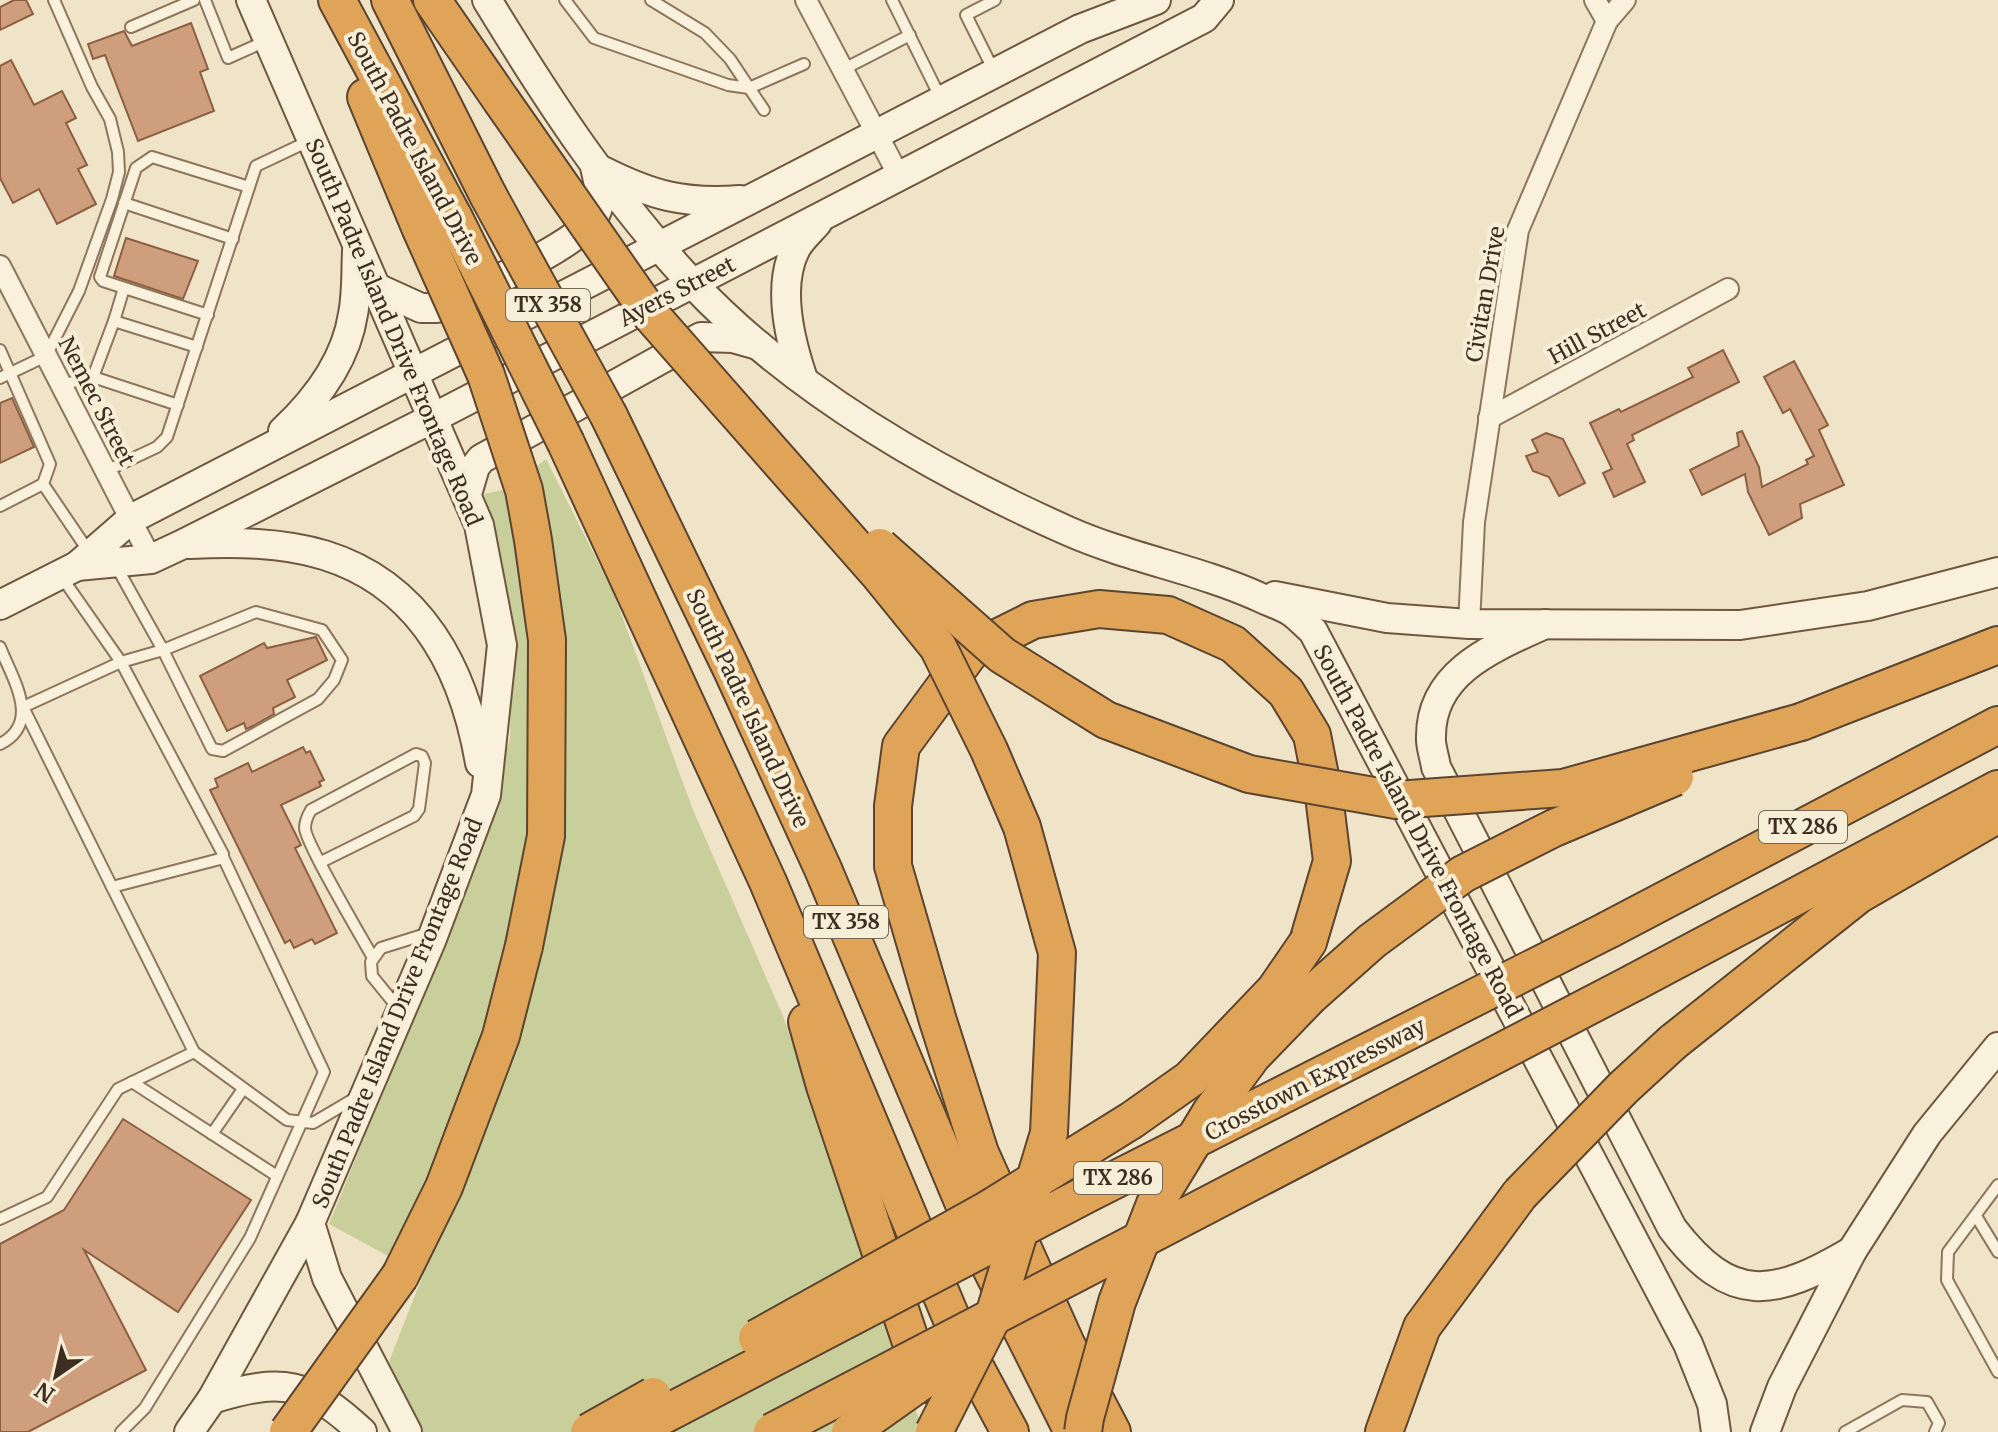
<svg xmlns="http://www.w3.org/2000/svg" width="1998" height="1432" font-family="Merriweather,serif">
<style>
.green{fill:#c9cf9b}
.building{fill:#cf9f7d;stroke:#8d5f41;stroke-width:2}
.lines{fill:none;stroke-linecap:round;stroke-linejoin:round}
.lane-casing{stroke:#8d765c;stroke-width:14}
.street-casing{stroke:#8d765c;stroke-width:24}
.secondary-casing{stroke:#6f573f;stroke-width:32}
.highway-casing{stroke:#5b4430;stroke-width:40}
.lane{stroke:#faf1dc;stroke-width:10}
.street{stroke:#faf1dc;stroke-width:20}
.secondary{stroke:#faf1dc;stroke-width:28}
.highway{stroke:#e0a458;stroke-width:36}
.highway-bridge-casing{stroke:#5b4430;stroke-width:40;stroke-linecap:butt}
.highway-bridge{stroke:#e0a458;stroke-width:36}
.labels{text-anchor:middle;stroke-width:8;stroke-linejoin:round;paint-order:stroke}
.shield{fill:#f7eed8;stroke:#756857;stroke-width:2}
.shield-label{font-size:20px;font-weight:bold;fill:#3d2e20}
.street-label{font-size:22px;fill:#3d2e20;stroke:#f7eed8}
</style>
<rect width="100%" height="100%" fill="#f0e4c8"/>
<path class="green" d="M 546,459 L 614,594 L 693,810 L 783,1016 L 921,1425 L 928,1432 L 423,1432 L 388,1364 L 423,1275 L 329,1224 L 437,959 L 487,825 L 510,738 L 512,657 L 507,592 L 488,523 L 484,494 L 507,489 Z"/>
<g class="building">
<path d="M 14,0 L 26,0 L 33,14 L 0,30 L 0,7 Z"/>
<path d="M 191,23 L 208,69 L 200,72 L 214,111 L 138,141 L 105,55 L 93,59 L 88,44 L 124,31 L 132,46 Z"/>
<path d="M 11,60 L 34,105 L 62,91 L 76,118 L 66,123 L 87,165 L 78,169 L 96,204 L 57,224 L 39,189 L 13,203 L 0,178 L 0,66 Z"/>
<path d="M 126,238 L 198,261 L 183,299 L 114,276 Z"/>
<path d="M 1723,350 L 1739,382 L 1632,435 L 1634,440 L 1627,444 L 1645,482 L 1614,497 L 1603,473 L 1612,469 L 1590,423 L 1619,409 L 1621,412 L 1693,377 L 1688,368 Z"/>
<path d="M 1794,361 L 1828,425 L 1819,430 L 1844,485 L 1800,504 L 1802,518 L 1769,535 L 1748,492 L 1745,474 L 1702,495 L 1690,470 L 1739,446 L 1737,433 L 1742,431 L 1759,467 L 1762,487 L 1808,464 L 1806,460 L 1814,456 L 1790,409 L 1783,413 L 1764,377 Z"/>
<path d="M 12,398 L 34,447 L 0,463 L 0,403 Z"/>
<path d="M 1546,433 L 1563,439 L 1585,483 L 1559,496 L 1549,477 L 1533,471 L 1526,456 L 1538,452 L 1532,440 Z"/>
<path d="M 316,637 L 327,660 L 287,680 L 295,697 L 273,708 L 274,714 L 253,726 L 246,729 L 244,723 L 227,731 L 200,676 L 264,643 L 267,648 Z"/>
<path d="M 303,747 L 306,753 L 310,751 L 324,780 L 319,782 L 321,786 L 281,805 L 301,845 L 295,848 L 337,933 L 315,944 L 312,939 L 294,948 L 290,940 L 285,943 L 210,790 L 218,787 L 215,779 L 248,763 L 252,772 Z"/>
<path d="M 123,1119 L 251,1200 L 178,1312 L 84,1250 L 146,1370 L 28,1432 L 0,1432 L 0,1244 L 64,1210 Z"/>
</g>
<g class="lines">
<defs>
<g id="lane">
<path d="M 205,0 L 228,58 L 268,40"/>
<path d="M 565,0 L 594,38 L 728,85 L 749,88 L 804,64"/>
<path d="M 651,0 L 705,33 L 730,59 L 764,110"/>
<path d="M 892,0 L 941,99"/>
<path d="M 131,27 L 194,0"/>
<path d="M 842,70 L 910,35"/>
<path d="M 994,71 L 966,15 L 995,0"/>
<path d="M 124,203 L 233,239"/>
<path d="M 208,315 L 103,281 L 100,277 L 136,168 L 152,157 L 249,187"/>
<path d="M 114,321 L 124,288"/>
<path d="M 0,350 L 50,464 L 43,484 L 0,506"/>
<path d="M 93,377 L 114,321 L 197,347"/>
<path d="M 0,378 L 46,356 L 79,291 L 112,199 L 119,172 L 118,152 L 110,119 L 92,87 L 54,0"/>
<path d="M 61,385 L 93,377 L 178,405"/>
<path d="M 106,471 L 157,447 L 167,437 L 256,166 L 309,141"/>
<path d="M 43,484 L 89,552"/>
<path d="M 61,576 L 121,662 L 223,854 L 220,859 L 112,887 L 194,1052 L 287,1120 L 313,1123 L 357,1097"/>
<path d="M 0,647 C 13,680 42,723 0,744"/>
<path d="M 321,862 L 414,816 L 419,809 L 425,763 L 422,756 L 416,754 L 311,810 C 308,815 305,821 305,828 C 305,842 362,938 373,958"/>
<path d="M 112,887 L 23,707 L 121,662 L 163,650 L 256,612 L 322,630 L 342,660 L 334,680 L 318,699 L 223,751 L 212,749 L 163,650 L 115,564"/>
<path d="M 398,1008 L 372,976 L 371,962 L 381,948 L 429,933"/>
<path d="M 132,1082 L 277,1176"/>
<path d="M 212,1134 L 243,1089"/>
<path d="M 1998,1185 L 1948,1252 L 1947,1280 L 1998,1372"/>
<path d="M 1976,1216 L 1998,1252"/>
<path d="M 0,1219 L 47,1197 L 118,1089 L 194,1052"/>
<path d="M 121,1432 L 145,1408 L 250,1238 L 324,1072 L 223,857"/>
<path d="M 1845,1432 L 1902,1400 L 1927,1402 L 1939,1423 L 1935,1432"/>
</g>
<g id="street">
<path d="M 806,0 L 899,176"/>
<path d="M 1595,0 L 1607,21"/>
<path d="M 0,266 L 151,559"/>
<path d="M 1489,418 L 1728,289"/>
<path d="M 1469,624 L 1474,522 L 1518,230 L 1607,21 L 1625,0"/>
</g>
<g id="secondary">
<path d="M 487,0 C 548,100 612,198 692,283 C 795,392 933,471 1068,531 C 1129,558 1196,569 1257,596 C 1267,601 1280,605 1290,611 C 1298,616 1305,624 1313,631 L 1688,1344 L 1712,1404 L 1716,1432"/>
<path d="M 603,171 C 653,196 684,204 740,200"/>
<path d="M 377,288 L 421,308 L 437,308 C 471,291 580,246 595,215 C 603,199 599,184 595,167"/>
<path d="M 803,379 C 790,341 776,286 796,248 C 801,239 810,231 817,223"/>
<path d="M 283,431 C 317,399 346,361 353,314 C 357,294 356,272 357,251"/>
<path d="M 467,494 L 475,467 L 481,459 L 701,337 L 733,338 L 758,345"/>
<path d="M 190,544 C 234,542 281,542 324,555 C 421,585 464,669 480,763"/>
<path d="M 77,566 L 151,559 L 181,545 L 435,417 L 1204,18 L 1219,0"/>
<path d="M 1275,596 L 1387,618 L 1469,624 L 1740,625 L 1868,606 L 1998,572"/>
<path d="M 0,605 L 77,566 L 131,519 L 1080,29 L 1156,0"/>
<path d="M 1545,624 C 1495,647 1431,671 1431,736 C 1430,746 1435,758 1436,767 L 1672,1228 C 1731,1306 1774,1297 1852,1251"/>
<path d="M 310,1223 L 327,1278 L 407,1432"/>
<path d="M 212,1399 C 283,1377 308,1382 362,1432"/>
<path d="M 189,1432 L 212,1399 L 310,1223 L 431,941 L 486,795 L 502,645 L 479,525 L 251,0"/>
<path d="M 1765,1432 L 1782,1387 L 1852,1251 L 1927,1134 L 1998,1047"/>
</g>
<g id="highway">
<path d="M 337,0 L 454,218"/>
<path d="M 390,0 L 488,195"/>
<path d="M 432,0 L 501,100"/>
<path d="M 366,97 L 420,227"/>
<path d="M 609,416 L 732,670 L 823,869 L 991,1268 L 1073,1432"/>
<path d="M 566,443 L 768,882 L 961,1341 L 1010,1432"/>
<path d="M 1801,722 L 1998,645"/>
<path d="M 1608,930 L 1998,725"/>
<path d="M 1635,982 L 1998,789"/>
<path d="M 807,1022 L 825,1086 L 925,1384"/>
<path d="M 1673,1042 L 1858,895 L 1988,820"/>
<path d="M 400,1276 L 444,1187 L 501,1036 L 524,946"/>
<path d="M 1112,1432 L 1066,1344 L 980,1153 L 938,1021 L 893,866 L 893,806 L 901,746 L 971,651 L 1033,620 L 1099,609 L 1168,615 L 1233,644 L 1286,692 L 1312,735 L 1324,796 L 1332,861 L 1308,942"/>
<path d="M 1384,1432 L 1422,1327 L 1520,1194"/>
</g>
</defs>
<use href="#lane" class="lane-casing"/>
<use href="#street" class="street-casing"/>
<use href="#secondary" class="secondary-casing"/>
<use href="#highway" class="highway-casing"/>
<use href="#lane" class="lane"/>
<use href="#street" class="street"/>
<use href="#secondary" class="secondary"/>
<use href="#highway" class="highway"/>
<defs>
<g id="highway-bridge">
<path d="M 501,100 L 651,315 L 878,573 L 938,647 L 989,750 L 1022,827 L 1057,953 L 1049,1133 L 995,1312 L 934,1432"/>
<path d="M 488,195 L 609,416"/>
<path d="M 454,218 L 566,443"/>
<path d="M 420,227 L 486,375 L 524,490 L 533,540 L 547,640 L 546,836 L 524,946"/>
<path d="M 880,547 L 1002,655 L 1106,720 L 1249,774 L 1396,800 L 1563,788 L 1801,722"/>
<path d="M 1520,1194 L 1623,1088 L 1673,1042"/>
<path d="M 757,1338 L 987,1210 L 1132,1120 L 1190,1079 L 1275,990 L 1308,942"/>
<path d="M 288,1432 L 400,1276"/>
<path d="M 589,1432 L 653,1396"/>
<path d="M 631,1432 L 1089,1193 L 1608,930"/>
<path d="M 772,1432 L 1635,982"/>
<path d="M 850,1432 L 953,1359"/>
<path d="M 1083,1432 L 1085,1418 L 1117,1302 L 1155,1204 L 1211,1112 L 1252,1056 L 1310,996 L 1372,941 L 1463,874 L 1554,828 L 1675,777"/>
</g>
</defs>
<use href="#highway-bridge" class="highway-bridge-casing"/>
<use href="#highway-bridge" class="highway-bridge"/>
</g>
<g class="labels">
<g class="shield">
<rect x="506" y="289" width="84" height="32" rx="6"/>
<rect x="1759" y="811" width="88" height="32" rx="6"/>
<rect x="804" y="906" width="84" height="32" rx="6"/>
<rect x="1074" y="1162" width="88" height="32" rx="6"/>
</g>
<g class="shield-label">
<text x="548" y="312">TX 358</text>
<text x="1803" y="834">TX 286</text>
<text x="846" y="929">TX 358</text>
<text x="1118" y="1185">TX 286</text>
</g>
<g class="street-label">
<text transform="translate(415 148) rotate(62)" y="8">South Padre Island Drive</text>
<text transform="translate(677 291) rotate(-27)" y="8">Ayers Street</text>
<text transform="translate(1485 294) rotate(-80)" y="8">Civitan Drive</text>
<text transform="translate(394 332) rotate(67)" y="8">South Padre Island Drive Frontage Road</text>
<text transform="translate(1597 333) rotate(-28)" y="8">Hill Street</text>
<text transform="translate(97 401) rotate(63)" y="8">Nemec Street</text>
<text transform="translate(748 708) rotate(65)" y="8">South Padre Island Drive</text>
<text transform="translate(1418 831) rotate(62)" y="8">South Padre Island Drive Frontage Road</text>
<text transform="translate(397 1013) rotate(-68)" y="8">South Padre Island Drive Frontage Road</text>
<text transform="translate(1315 1079) rotate(-27)" y="8">Crosstown Expressway</text>
</g>
</g>
<g transform="translate(56 1376) rotate(214)" stroke="#f7eed8" stroke-width="6" paint-order="stroke">
<path d="M0-6L14 30L0 20L-14 30Z" fill="#3d2e20"/>
<text y="-12" font-size="22" font-weight="bold" text-anchor="middle" fill="#3d2e20">N</text>
</g>
</svg>
